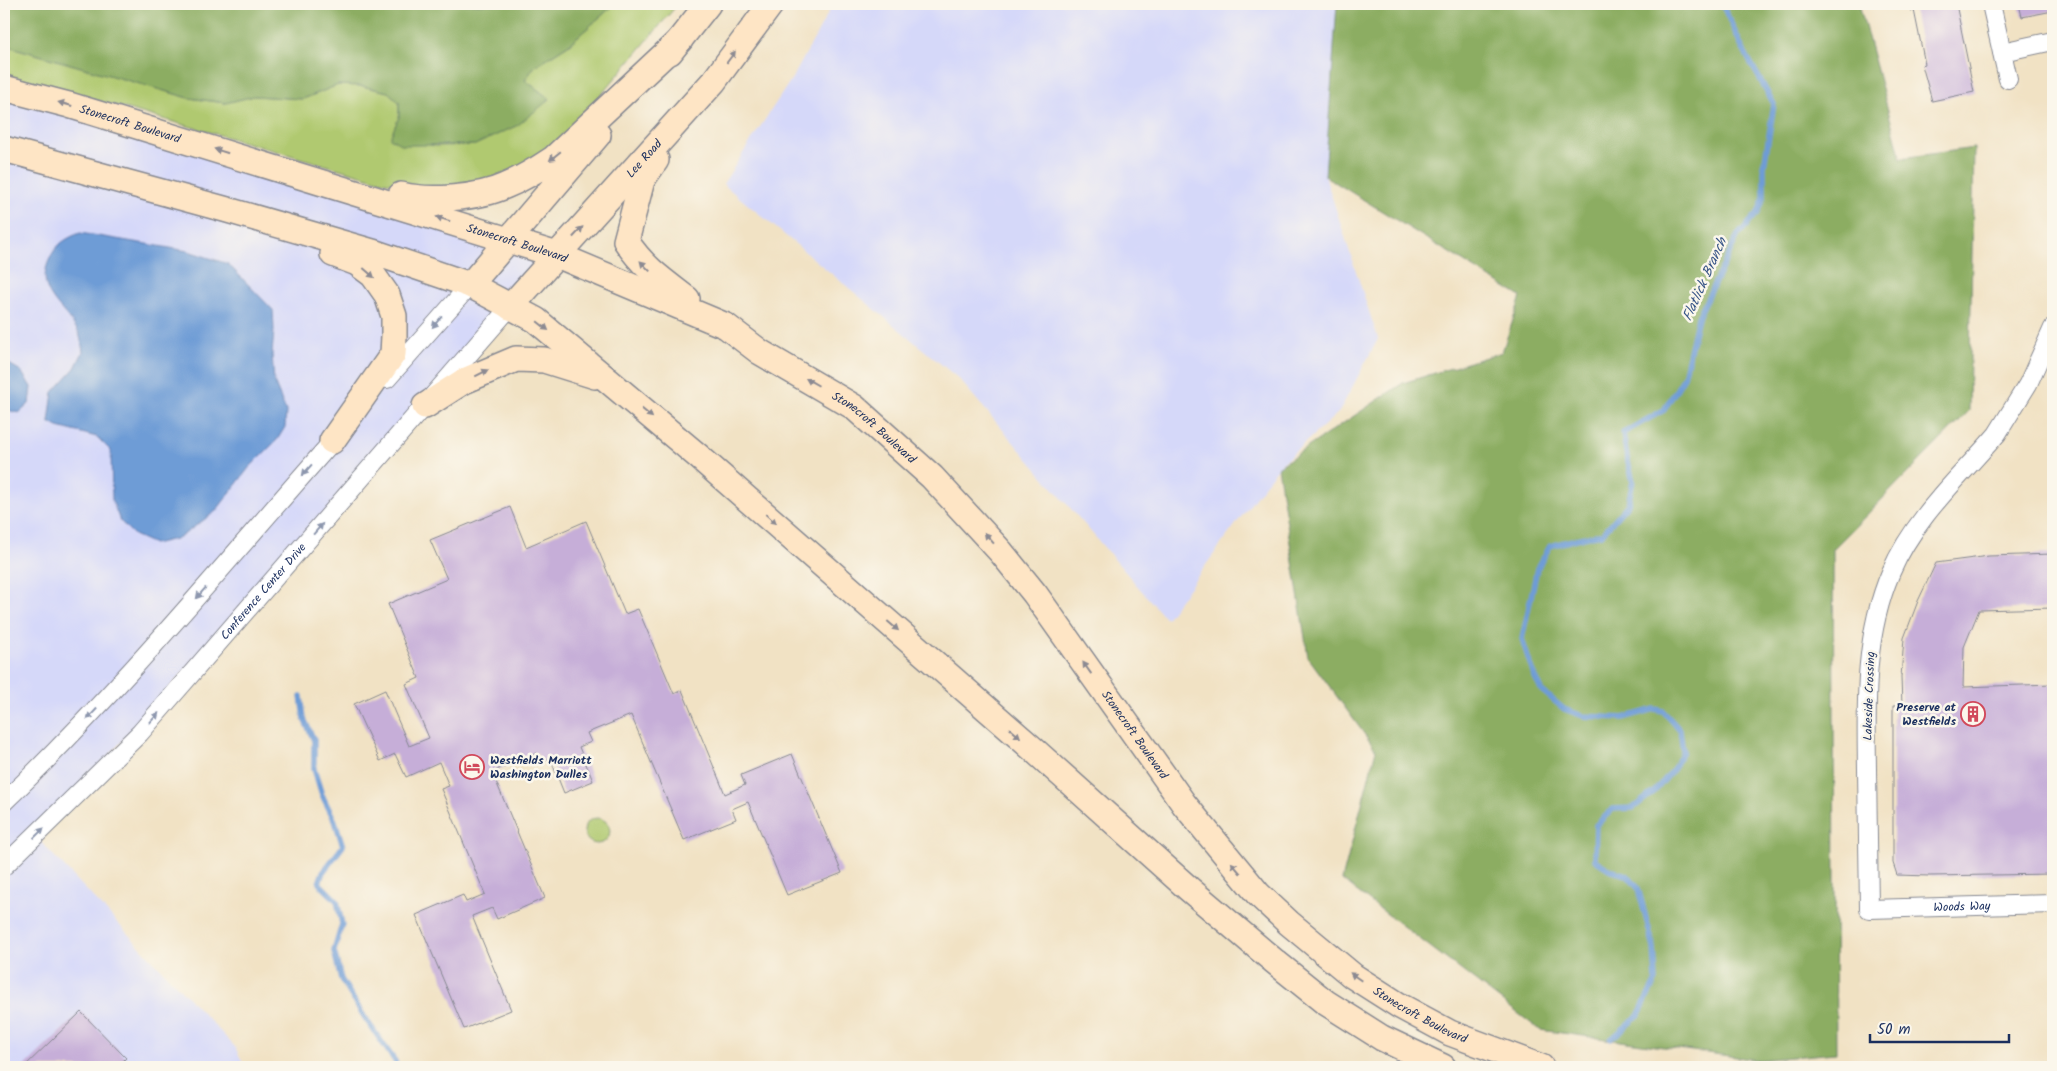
<svg xmlns="http://www.w3.org/2000/svg" width="2057" height="1071" font-family="Kalam,sans-serif">
<style>
.built{fill:#d5d8f9}
.green{fill:#b0c96f;stroke:#667c66}
.forest{fill:#8cad62;stroke:#546e60}
.water{fill:#6e9cd6;stroke:#44669a}
.lines{fill:none;stroke-linecap:round;stroke-linejoin:round}
.stream{stroke:#6e9cd6;stroke-width:5.5}
.building{fill:#c6aed8}
.street-casing{stroke:#868891;stroke-width:20}
.secondary-casing{stroke:#868891;stroke-width:28}
.street{stroke:#fff;stroke-width:18}
.secondary{stroke:#fee5c5;stroke-width:25}
.oneway{fill:#8c8a92}
.oneway2{fill:#8d97ae}
.labels{text-anchor:middle;stroke-width:5;stroke-linejoin:round;paint-order:stroke}
.street-label{font-size:12px;fill:#1b2f5e;stroke:#fbf7ec}
.poi-label{font-size:12px;font-weight:bold;fill:#1b2f5e;stroke:#fbf7ec;text-anchor:end}
.water-label{font-size:14px;font-style:italic;fill:#385588;stroke:#fbf7ec}
</style>
<rect width="100%" height="100%" fill="#fbf7ec"/>
<filter id="ink" filterUnits="userSpaceOnUse"><feTurbulence type="fractalNoise" baseFrequency=".02" numOctaves="2"/><feDisplacementMap in="SourceGraphic" scale="10" xChannelSelector="R" yChannelSelector="G"/><feConvolveMatrix kernelMatrix="1 2 1 2 8 2 1 2 1" color-interpolation-filters="sRGB"/></filter>
<filter id="wash" filterUnits="userSpaceOnUse"><feTurbulence type="fractalNoise" baseFrequency=".0096" numOctaves="4" result="noise"/><feDisplacementMap in="SourceGraphic" scale="20" xChannelSelector="R" yChannelSelector="G"/><feGaussianBlur stdDeviation="1.12" result="paint"/><feColorMatrix in="noise" values="0 0 0 0 0 0 0 0 0 0 0 0 0 0 0 0 0 1.4 0 .05"/><feComposite in="paint" operator="in"/></filter>
<g filter="url(#wash)">
<rect width="100%" height="100%" fill="#f1e2c4"/>
<g class="built">
<path d="M 833,4 L 1337,4 L 1325,176 L 1378,339 L 1339,412 L 1278,467 L 1166,619 L 959,379 L 723,184 L 796,72 Z"/>
<path d="M 4,97 L 557,255 L 36,837 L 235,1047 L 245,1067 L 4,1067 Z"/>
</g>
<g class="green">
<path d="M 615,4 L 678,4 L 562,141 L 493,184 L 417,188 L 385,182 L 4,74 L 4,45 L 189,98 L 225,103 L 254,96 L 303,99 L 338,85 L 362,86 L 388,92 L 399,102 L 399,117 L 391,137 L 435,146 L 475,145 L 518,125 L 542,93 L 525,80 L 535,66 L 568,45 Z"/>
<circle cx="597" cy="831" r="13"/>
</g>
<g class="forest">
<path d="M 4,4 L 615,4 L 568,45 L 535,66 L 525,80 L 550,99 L 518,125 L 475,145 L 402,145 L 390,138 L 399,117 L 399,102 L 388,92 L 362,86 L 338,85 L 303,99 L 254,96 L 226,103 L 189,98 L 4,45 Z"/>
<path d="M 1337,4 L 1859,4 L 1901,158 L 1974,148 L 1969,411 L 1833,549 L 1836,1053 L 1758,1060 L 1540,1030 L 1342,880 L 1376,750 L 1308,657 L 1278,467 L 1403,383 L 1502,352 L 1521,297 L 1325,176 Z"/>
</g>
<g class="water">
<path d="M 80,233 L 188,251 L 228,264 L 273,310 L 274,330 L 272,354 L 274,382 L 286,411 L 285,427 L 277,440 L 248,469 L 216,511 L 179,538 L 154,544 L 134,535 L 120,521 L 112,500 L 111,451 L 97,437 L 58,427 L 49,422 L 53,392 L 75,368 L 83,352 C 82,346 81,339 79,333 C 64,305 32,293 51,256 C 58,243 67,238 80,233 Z"/>
<path d="M 4,361 L 21,371 L 31,387 L 29,404 L 19,413 L 4,409 Z"/>
</g>
<g class="lines">
<g class="stream">
<path d="M 301,696 L 304,719 L 314,740 L 314,769 L 322,795 L 335,821 L 343,846 L 323,872 L 319,883 L 337,901 L 342,924 L 334,951 L 341,979 L 365,1018 L 395,1061 L 397,1067"/>
<path d="M 1611,1039 L 1638,1016 L 1656,980 L 1654,948 L 1638,888 L 1627,875 L 1612,871 L 1595,860 L 1596,825 L 1613,809 L 1633,808 L 1655,791 L 1673,770 L 1683,751 L 1680,730 L 1663,711 L 1655,709 L 1623,718 L 1583,716 L 1564,709 L 1541,690 L 1533,673 L 1522,639 L 1537,569 L 1550,546 L 1580,538 L 1602,534 L 1628,504 L 1633,481 L 1627,458 L 1623,433 L 1664,410 L 1684,377 L 1698,317 L 1738,235 L 1758,213 L 1764,197 L 1764,166 L 1774,104 L 1744,51 L 1722,4"/>
</g>
</g>
<g id="blocks">
<g class="building">
<path d="M 1909,4 L 1956,4 L 1974,92 L 1932,101 L 1922,65 L 1925,64 L 1914,10 L 1911,11 Z"/>
<path d="M 2019,4 L 2053,4 L 2053,11 L 2022,17 Z"/>
<path d="M 510,507 L 526,547 L 586,521 L 625,614 L 638,609 L 674,694 L 682,690 L 725,794 L 745,785 L 741,775 L 792,754 L 842,873 L 787,895 L 748,802 L 732,809 L 736,819 L 684,840 L 631,715 L 587,733 L 591,742 L 579,747 L 593,781 L 564,793 L 550,758 L 541,762 L 537,753 L 492,772 L 545,898 L 497,919 L 492,908 L 472,916 L 511,1010 L 464,1029 L 416,915 L 463,895 L 466,902 L 485,894 L 441,789 L 449,786 L 439,762 L 406,777 L 395,754 L 380,761 L 354,704 L 385,690 L 409,746 L 429,738 L 406,684 L 419,678 L 388,604 L 447,579 L 430,540 Z"/>
<path d="M 2053,554 L 2053,608 L 1979,610 L 1964,647 L 1963,687 L 2053,684 L 2053,874 L 1930,876 L 1897,875 L 1893,863 L 1893,706 L 1902,706 L 1901,677 L 1904,638 L 1918,601 L 1936,563 L 1989,556 Z"/>
<path d="M 81,1012 L 126,1058 L 117,1067 L 24,1067 Z"/>
</g>
</g>
</g>
<g filter="url(#ink)">
<use href="#blocks" fill-opacity="0" stroke="#868891" stroke-width="1"/>
<g class="lines">
<defs>
<g id="street">
<path d="M 1991,4 L 2008,79"/>
<path d="M 2002,52 L 2053,41"/>
<path id="s1" d="M 2053,328 L 2028,384 L 1997,434 C 1960,477 1914,518 1891,572 C 1864,635 1866,702 1867,769 C 1868,816 1868,862 1869,909 L 2053,904"/>
<path d="M 387,379 L 470,285"/>
<path d="M 4,802 C 124,687 229,558 339,434"/>
<path id="s2" d="M 4,866 L 140,733 L 510,307"/>
</g>
<g id="secondary">
<path d="M 670,52 L 708,4"/>
<path id="s3" d="M 4,88 L 69,105 L 557,255 L 726,326 L 760,352 L 854,407 L 932,477 L 1001,552 L 1035,594 L 1184,804 L 1258,894 L 1289,923 L 1353,976 L 1400,1006 L 1450,1033 L 1541,1067"/>
<path d="M 4,149 L 224,209 L 376,253 L 470,285 L 536,320 L 698,456 L 1034,750 L 1189,889 L 1274,961 L 1325,1002 L 1382,1038 L 1443,1067"/>
<path d="M 656,160 L 642,180 L 626,241 C 643,267 662,280 687,299"/>
<path d="M 401,195 C 429,202 479,198 505,186 C 522,179 538,169 553,159 L 680,40"/>
<path d="M 470,285 L 598,135"/>
<path id="s4" d="M 510,307 L 714,81 L 771,4"/>
<path d="M 425,406 L 464,381 L 516,359 L 544,360 L 595,376"/>
<path d="M 332,441 L 393,354 L 394,336 L 394,316 L 387,295 L 373,275 L 357,263 L 333,254"/>
</g>
</defs>
<use href="#street" class="street-casing"/>
<use href="#secondary" class="secondary-casing"/>
<use href="#street" class="street"/>
<use href="#secondary" class="secondary"/>
</g>
<defs><path id="oneway-solid" d="M-6-.8H1V-3.2L6.5 0L1 3.2V.8H-6Z" transform="scale(1.25)"/></defs>
<g class="oneway">
<use href="#oneway-solid" transform="translate(731 57) rotate(-53)"/>
<use href="#oneway-solid" transform="translate(65 104) rotate(-165)"/>
<use href="#oneway-solid" transform="translate(221 151) rotate(-163)"/>
<use href="#oneway-solid" transform="translate(555 156) rotate(141)"/>
<use href="#oneway-solid" transform="translate(443 219) rotate(-163)"/>
<use href="#oneway-solid" transform="translate(578 232) rotate(-47)"/>
<use href="#oneway-solid" transform="translate(645 266) rotate(-134)"/>
<use href="#oneway-solid" transform="translate(369 273) rotate(41)"/>
<use href="#oneway-solid" transform="translate(543 326) rotate(39)"/>
<use href="#oneway-solid" transform="translate(482 373) rotate(-26)"/>
<use href="#oneway-solid" transform="translate(812 382) rotate(-150)"/>
<use href="#oneway-solid" transform="translate(647 413) rotate(40)"/>
<use href="#oneway-solid" transform="translate(771 519) rotate(41)"/>
<use href="#oneway-solid" transform="translate(989 538) rotate(-131)"/>
<use href="#oneway-solid" transform="translate(893 626) rotate(41)"/>
<use href="#oneway-solid" transform="translate(1087 668) rotate(-125)"/>
<use href="#oneway-solid" transform="translate(1015 733) rotate(41)"/>
<use href="#oneway-solid" transform="translate(1236 868) rotate(-130)"/>
<use href="#oneway-solid" transform="translate(1356 977) rotate(-145)"/>
</g>
<g class="oneway2">
<use href="#oneway-solid" transform="translate(437 322) rotate(131)"/>
<use href="#oneway-solid" transform="translate(307 470) rotate(131)"/>
<use href="#oneway-solid" transform="translate(318 529) rotate(-49)"/>
<use href="#oneway-solid" transform="translate(201 593) rotate(131)"/>
<use href="#oneway-solid" transform="translate(92 714) rotate(133)"/>
<use href="#oneway-solid" transform="translate(154 718) rotate(-48)"/>
<use href="#oneway-solid" transform="translate(39 833) rotate(-44)"/>
</g>
</g>
<defs>
<symbol id="building-ring" viewBox="-11 -11 22 22"><circle r="9.5" fill="#fbf7ec" stroke="#d1495b" stroke-width="1.5"/><path d="M-4-6H4V6H1V3H-1V6H-4ZM-2.5-4.3h1.7v1.8h-1.7ZM.8-4.3h1.7v1.8H.8ZM-2.5-1h1.7V.8h-1.7ZM.8-1h1.7V.8H.8Z" fill="#d1495b"/></symbol>
<symbol id="hotel-ring" viewBox="-11 -11 22 22"><circle r="9.5" fill="#fbf7ec" stroke="#d1495b" stroke-width="1.5"/><path d="M-6-4.5h1.5V1H6V5H4.5V3h-9V5H-6ZM-4 0a1.8 1.8 0 1 1 3.6 0ZM.5 0V-2.5h3Q6-2.5 6 0Z" fill="#d1495b"/></symbol>
</defs>
<g fill-rule="evenodd">
<use href="#building-ring" x="1959" y="700" width="28" height="28"/>
<use href="#hotel-ring" x="458" y="753" width="28" height="28"/>
</g>
<g class="labels">
<g class="street-label">
<text dy="4" stroke="none"><textPath href="#s3" startOffset="131">Stonecroft Boulevard</textPath></text>
<text dy="4" stroke="none"><textPath href="#s4" startOffset="200">Lee Road</textPath></text>
<text dy="4" stroke="none"><textPath href="#s3" startOffset="536">Stonecroft Boulevard</textPath></text>
<text dy="4" stroke="none"><textPath href="#s3" startOffset="941">Stonecroft Boulevard</textPath></text>
<text dy="4" stroke="none"><textPath href="#s2" startOffset="378">Conference Center Drive</textPath></text>
<text transform="translate(1869 696) rotate(-88)" y="4">Lakeside Crossing</text>
<text dy="4" stroke="none"><textPath href="#s3" startOffset="1346">Stonecroft Boulevard</textPath></text>
<text dy="4" stroke="none"><textPath href="#s1" startOffset="728">Woods Way</textPath></text>
<text dy="4" stroke="none"><textPath href="#s3" startOffset="1751">Stonecroft Boulevard</textPath></text>
</g>
<g class="poi-label">
<text x="1956" y="711">Preserve at<tspan x="1956" dy="14">Westfields</tspan></text>
<text x="490" y="764" text-anchor="start">Westfields Marriott<tspan x="490" dy="14">Washington Dulles</tspan></text>
</g>
<g class="water-label">
<text transform="translate(1704 279) rotate(-66)" y="5">Flatlick Branch</text>
</g>
</g>
<rect width="2057" height="1071" fill="none" stroke="#fbf7ec" stroke-width="20"/>
<path d="M1870 1034v8h139v-8" fill="none" stroke="#1b2f5e" stroke-width="2.5"/>
<text x="1877" y="1034" font-size="15" fill="#1b2f5e" stroke="#fbf7ec" stroke-width="4" paint-order="stroke">50 m</text>
</svg>
